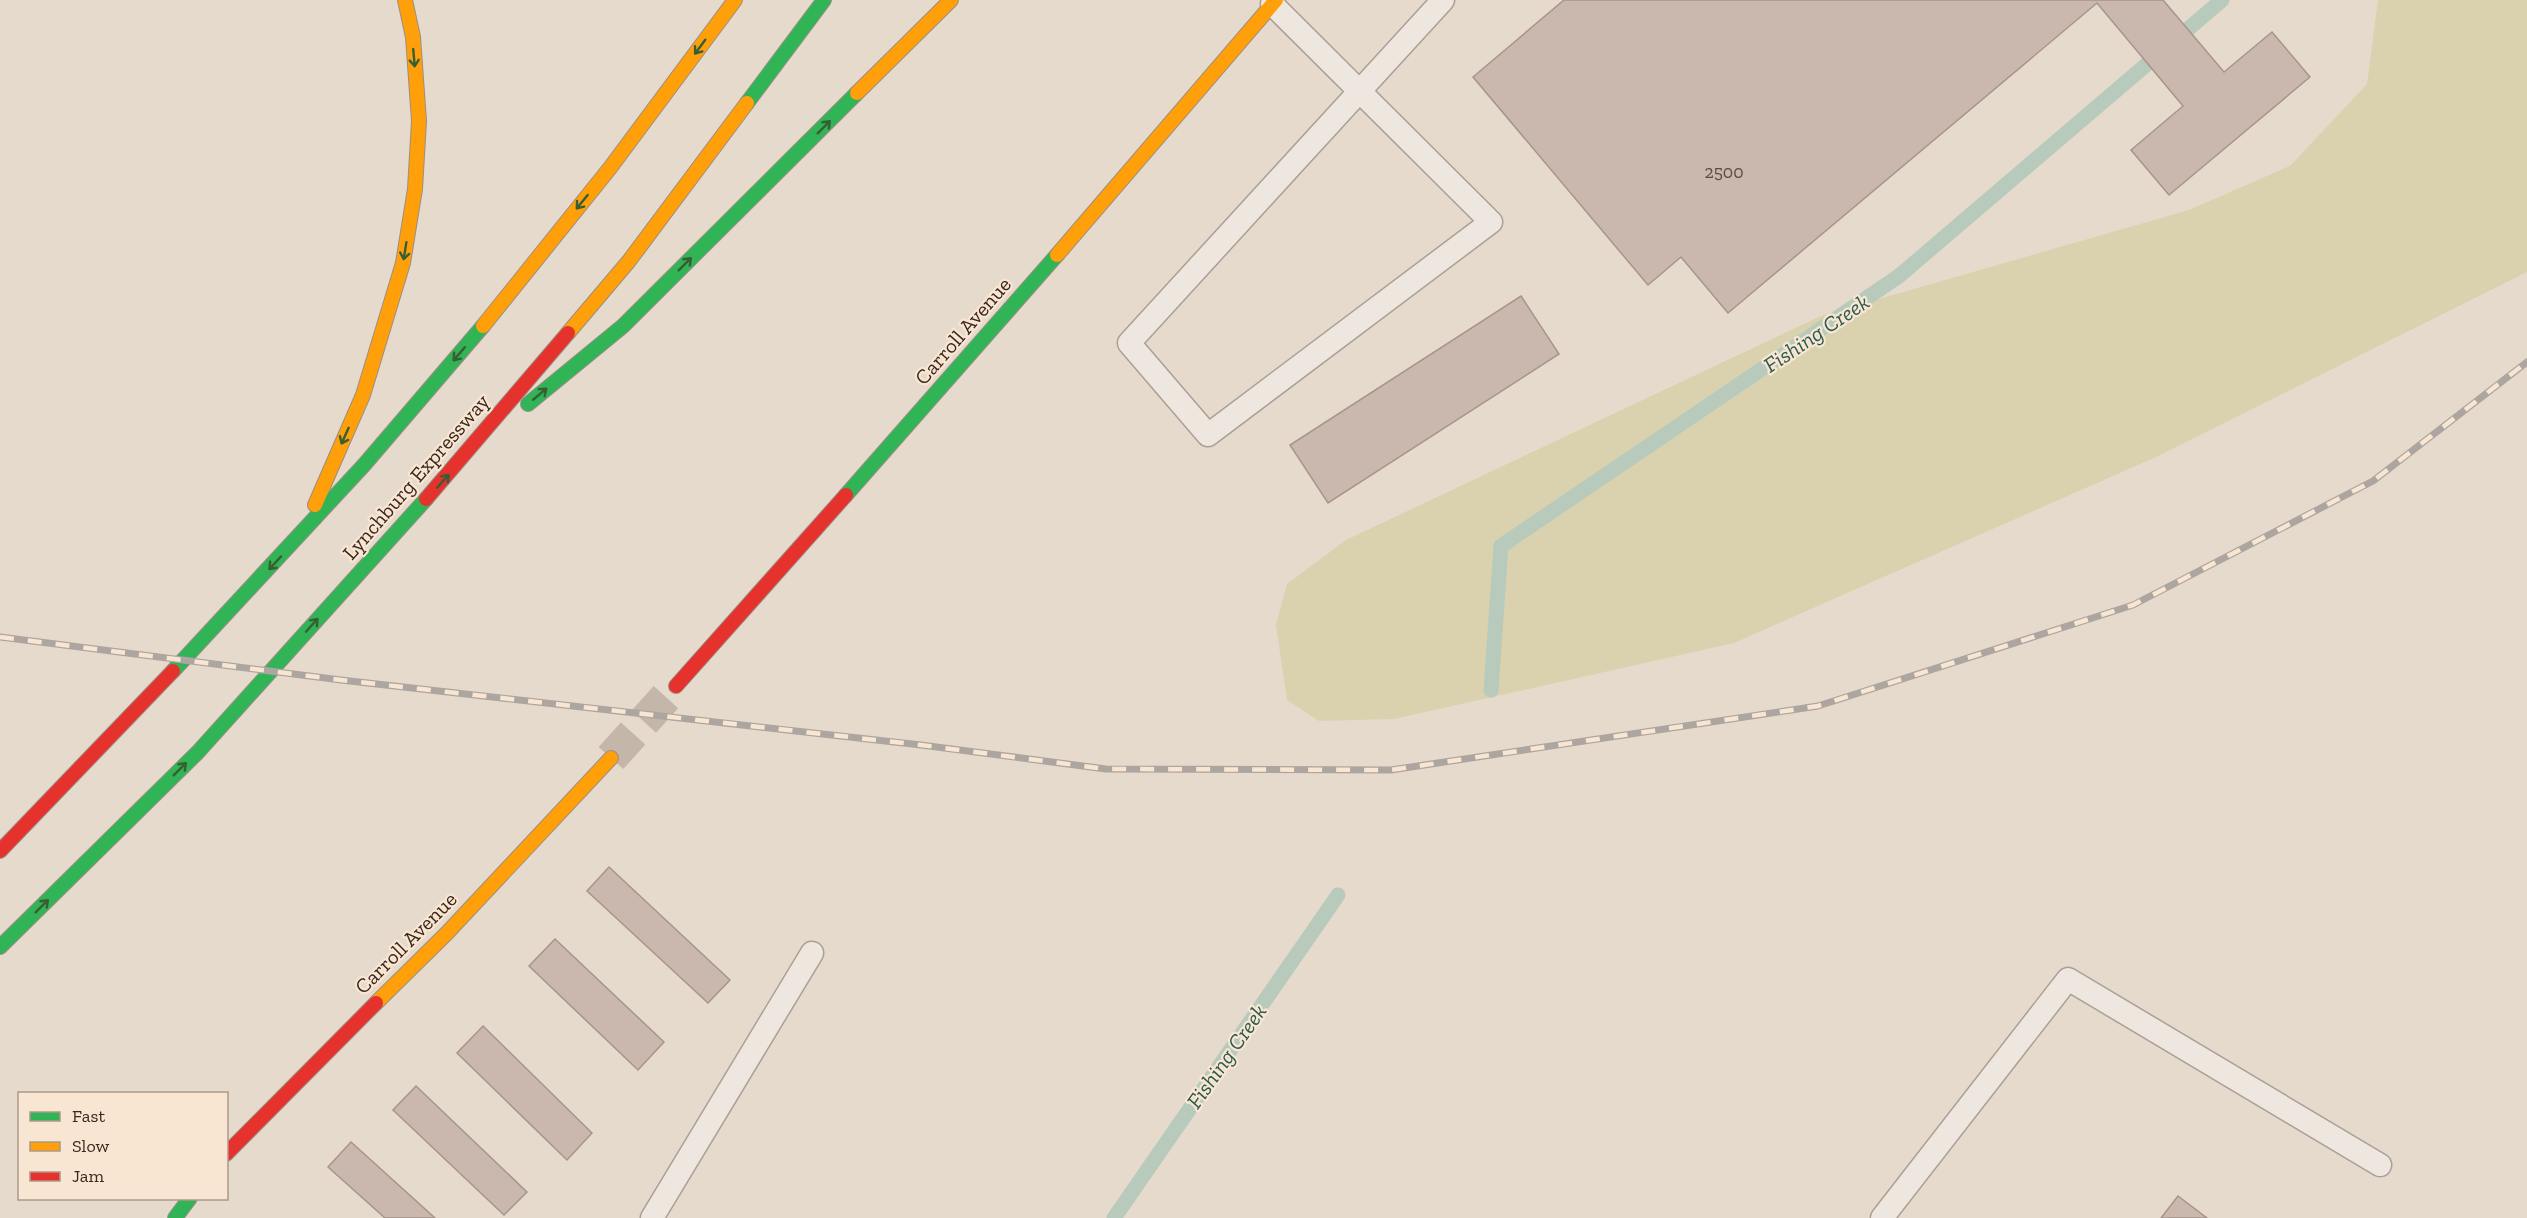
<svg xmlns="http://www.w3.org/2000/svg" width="2527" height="1218" font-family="'Zilla Slab',serif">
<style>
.green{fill:#dad2ae}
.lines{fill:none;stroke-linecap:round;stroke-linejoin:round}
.stream{stroke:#b8cabb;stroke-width:15}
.building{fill:#cab7ad;stroke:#a7958b;stroke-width:1.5}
.secondary-tunnel{stroke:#c4b6a9;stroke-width:33;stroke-dasharray:33 16;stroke-linecap:butt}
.lane-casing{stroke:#ab9f96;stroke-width:25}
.fast-casing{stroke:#9b8f86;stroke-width:16}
.slow-casing{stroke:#9b8f86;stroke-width:16}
.jam-casing{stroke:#9b8f86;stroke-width:16}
.lane{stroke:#eee7df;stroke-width:22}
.fast{stroke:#30b455;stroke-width:14}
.slow{stroke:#ff9f0a;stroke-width:14}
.jam{stroke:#e5322d;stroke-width:14}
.rail-casing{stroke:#ada59f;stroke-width:7}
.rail{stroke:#f8e6d2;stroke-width:4.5;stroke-dasharray:14;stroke-linecap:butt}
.oneway{stroke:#375f33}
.labels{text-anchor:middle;stroke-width:4.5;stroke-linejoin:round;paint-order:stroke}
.number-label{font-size:18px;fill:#5f4a41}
.street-label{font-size:21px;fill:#3b261d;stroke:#f8e6d2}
.water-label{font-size:22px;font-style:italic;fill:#2b5b4f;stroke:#f8e6d2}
</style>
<rect width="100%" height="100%" fill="#e6dacc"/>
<path class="green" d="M 2378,0 L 2527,0 L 2527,272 L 2156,457 L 1734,643 L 1394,719 L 1319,721 L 1287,700 L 1276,625 L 1287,584 L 1346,540 L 1823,315 L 2189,210 L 2290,166 L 2367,84 Z"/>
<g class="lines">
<g class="stream">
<path d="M 1491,690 L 1501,546 L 1899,276 L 2222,0"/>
<path d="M 1114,1218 L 1338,895"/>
</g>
</g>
<g class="building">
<path d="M 1564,0 L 2163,0 L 2224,72 L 2272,32 L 2310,77 L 2169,195 L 2131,150 L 2183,106 L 2097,3 L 1728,313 L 1681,257 L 1648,285 L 1473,77 Z"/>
<path d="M 1521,296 L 1559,354 L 1328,503 L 1290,445 Z"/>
<path d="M 609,867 L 730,980 L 708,1003 L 587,891 Z"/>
<path d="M 555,939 L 664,1042 L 638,1070 L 529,966 Z"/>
<path d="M 483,1026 L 592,1133 L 567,1160 L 457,1053 Z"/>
<path d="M 416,1086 L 527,1192 L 504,1215 L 393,1110 Z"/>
<path d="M 351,1142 L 435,1218 L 385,1218 L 328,1167 Z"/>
<path d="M 2178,1196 L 2207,1218 L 2161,1218 Z"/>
</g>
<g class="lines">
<path class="secondary-tunnel" d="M 611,758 L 676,686"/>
<defs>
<g id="lane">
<path d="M 1272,4 L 1491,222 L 1208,435 L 1129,343 L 1443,0"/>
<path d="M 652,1218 L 812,953"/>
<path d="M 1882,1218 L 2068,979 L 2380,1165"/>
</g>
<g id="fast">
<path d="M 747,103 L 824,0"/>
<path d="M 528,404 L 623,326 L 857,93"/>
<path d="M 846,495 L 1057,255"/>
<path d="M 173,671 L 364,465 L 483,326"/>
<path d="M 0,947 L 198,752 L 426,499"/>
<path d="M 175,1218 L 190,1198"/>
</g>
<g id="slow">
<path d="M 857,93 L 951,0"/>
<path d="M 1057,255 L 1276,0"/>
<path d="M 483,326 L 610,168 L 735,0"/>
<path d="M 568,333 L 629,261 L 747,103"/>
<path d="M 315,505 L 363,395 L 403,263 L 415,189 L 419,121 L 413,37 L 405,0"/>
<path d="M 376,1003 L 447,933 L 611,758"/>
</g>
<g id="jam">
<path d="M 426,499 L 568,333"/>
<path d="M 676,686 L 846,495"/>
<path d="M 0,851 L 173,671"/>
<path d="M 226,1154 L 376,1003"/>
</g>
</defs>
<use href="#lane" class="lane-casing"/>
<use href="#fast" class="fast-casing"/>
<use href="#slow" class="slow-casing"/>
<use href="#jam" class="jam-casing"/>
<use href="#lane" class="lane"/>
<use href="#fast" class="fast"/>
<use href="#slow" class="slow"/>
<use href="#jam" class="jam"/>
<defs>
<path id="rail" d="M 0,637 L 341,680 L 921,745 L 1106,769 L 1391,770 L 1818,706 L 2133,605 L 2373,481 L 2527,362"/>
</defs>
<use href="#rail" class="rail-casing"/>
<use href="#rail" class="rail"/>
</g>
<defs><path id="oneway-shaft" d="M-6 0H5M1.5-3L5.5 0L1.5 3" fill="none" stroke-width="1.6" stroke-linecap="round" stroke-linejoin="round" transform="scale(1.5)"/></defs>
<g class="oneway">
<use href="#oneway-shaft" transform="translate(700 47) rotate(126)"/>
<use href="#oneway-shaft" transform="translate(414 58) rotate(85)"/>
<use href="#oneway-shaft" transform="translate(824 127) rotate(-45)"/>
<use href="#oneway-shaft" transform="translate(582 202) rotate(129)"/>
<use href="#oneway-shaft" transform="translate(405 251) rotate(99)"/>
<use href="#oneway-shaft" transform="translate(685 264) rotate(-45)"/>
<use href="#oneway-shaft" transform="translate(459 354) rotate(131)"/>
<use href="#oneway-shaft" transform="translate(540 394) rotate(-40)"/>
<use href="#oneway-shaft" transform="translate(345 436) rotate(114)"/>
<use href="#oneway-shaft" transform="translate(443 481) rotate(-48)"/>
<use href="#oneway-shaft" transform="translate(275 563) rotate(133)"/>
<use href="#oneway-shaft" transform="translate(312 625) rotate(-48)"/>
<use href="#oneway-shaft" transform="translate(180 769) rotate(-45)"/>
<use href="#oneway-shaft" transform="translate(42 906) rotate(-45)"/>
</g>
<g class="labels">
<g class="number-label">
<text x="1724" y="178">2500</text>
</g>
<g class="street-label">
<text transform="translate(963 331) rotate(-49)" y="7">Carroll Avenue</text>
<text transform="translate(416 477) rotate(-49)" y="7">Lynchburg Expressway</text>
<text transform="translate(406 943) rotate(-45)" y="7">Carroll Avenue</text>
</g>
<g class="water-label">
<text transform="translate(1816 333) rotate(-34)" y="8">Fishing Creek</text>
<text transform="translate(1226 1056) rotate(-55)" y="8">Fishing Creek</text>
</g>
</g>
<rect x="18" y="1092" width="210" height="108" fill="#f8e6d2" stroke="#ac998a" stroke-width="1.5"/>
<rect x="30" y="1112" width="30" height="9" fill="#30b455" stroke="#ac998a" stroke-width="1.5"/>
<text x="72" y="1122" font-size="18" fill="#3b261d">Fast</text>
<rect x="30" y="1142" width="30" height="9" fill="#ff9f0a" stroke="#ac998a" stroke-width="1.5"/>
<text x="72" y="1152" font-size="18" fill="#3b261d">Slow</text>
<rect x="30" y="1172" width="30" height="9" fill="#e5322d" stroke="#ac998a" stroke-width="1.5"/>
<text x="72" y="1182" font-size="18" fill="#3b261d">Jam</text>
</svg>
